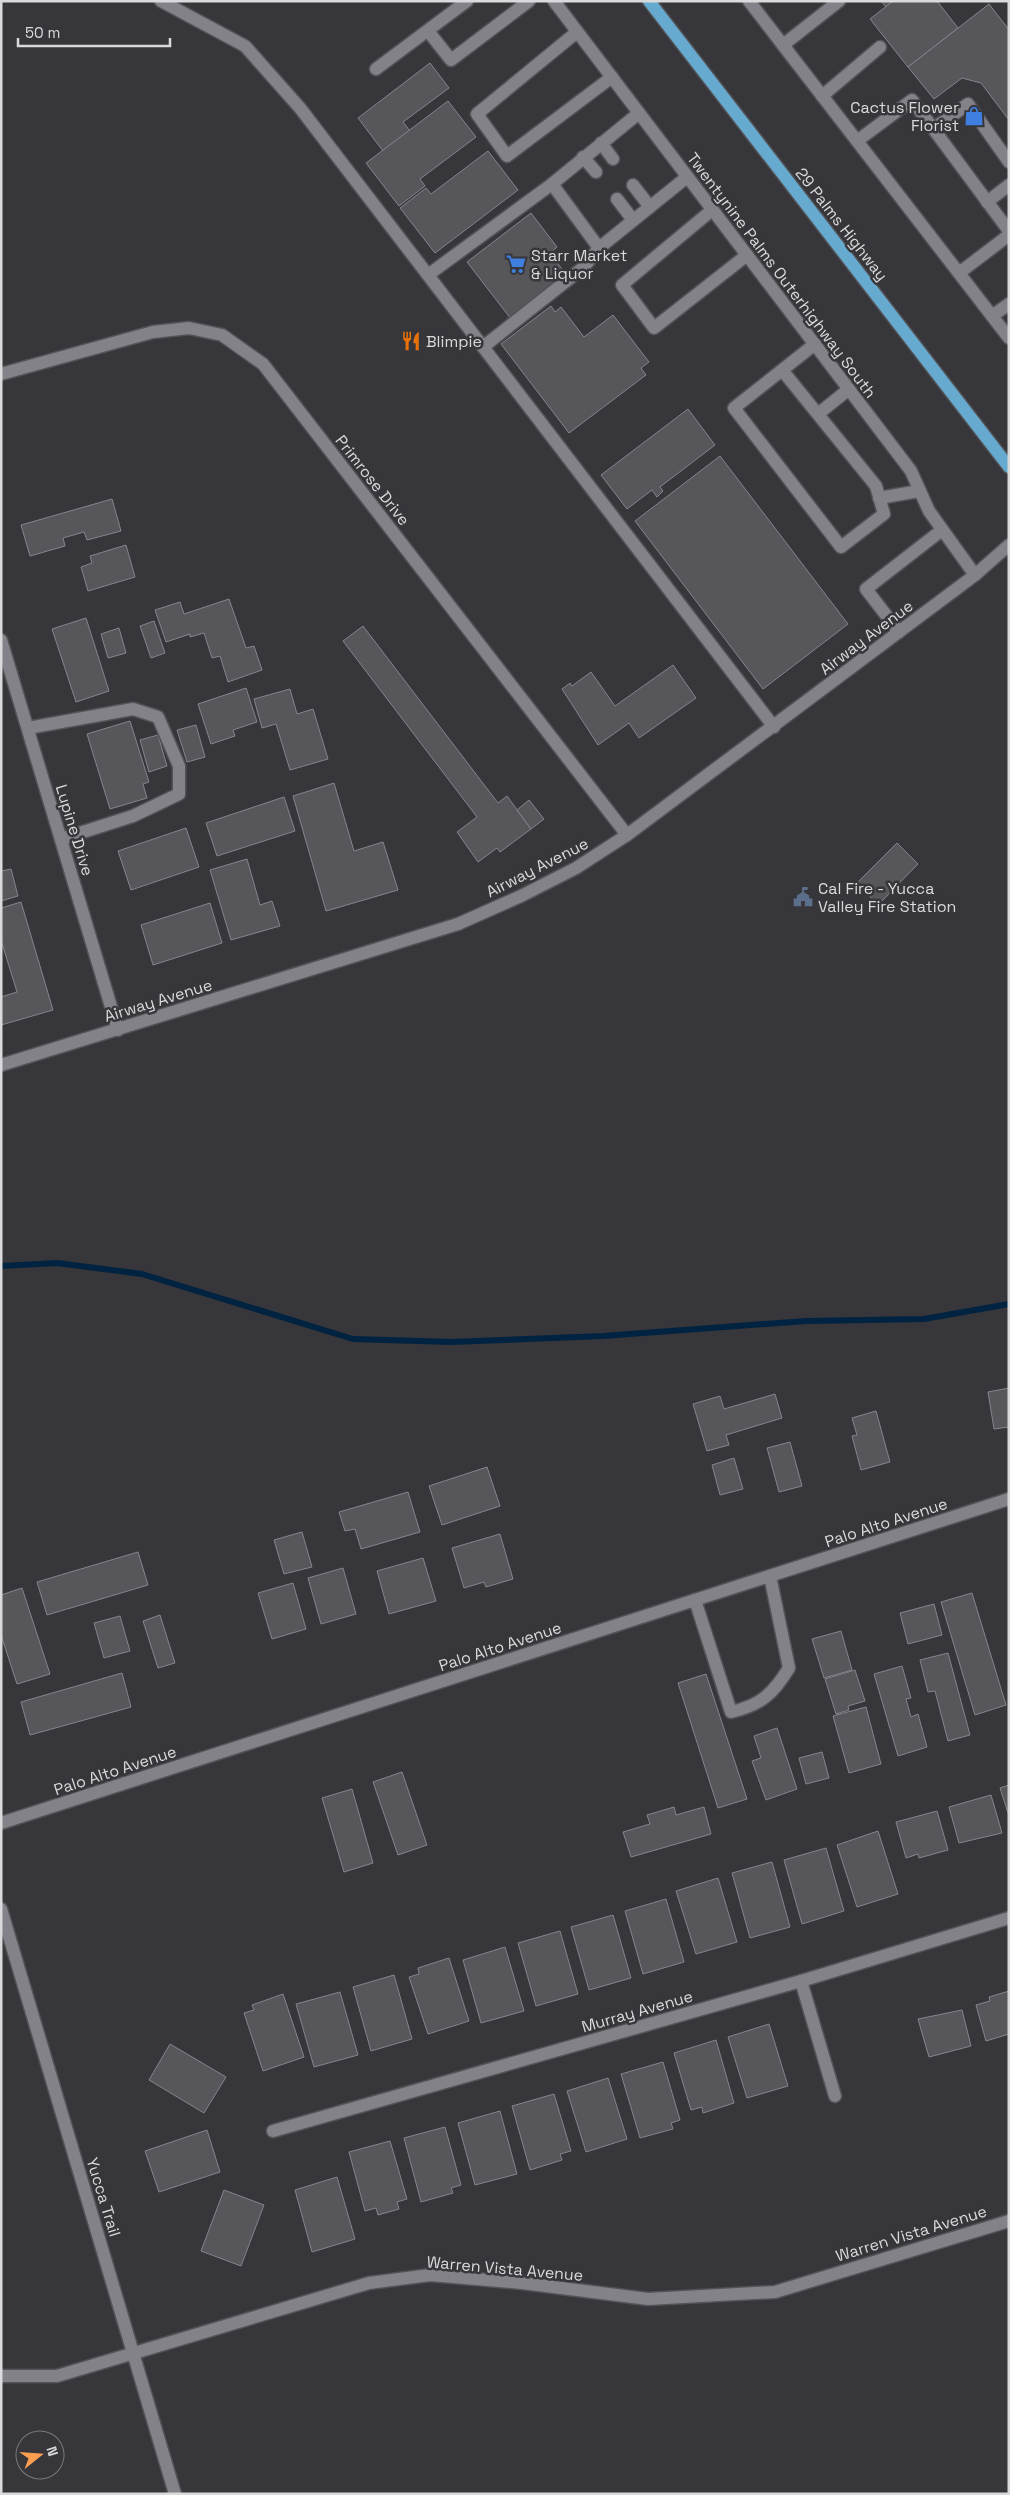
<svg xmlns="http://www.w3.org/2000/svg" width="1010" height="2495" font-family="'Space Grotesk',sans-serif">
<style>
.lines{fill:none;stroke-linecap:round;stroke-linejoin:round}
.stream{stroke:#002341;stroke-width:6}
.building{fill:#56565b;stroke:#86858b}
.lane-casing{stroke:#535256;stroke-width:15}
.street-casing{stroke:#535256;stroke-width:15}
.secondary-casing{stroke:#535256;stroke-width:15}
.primary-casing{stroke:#535256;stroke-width:15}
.lane{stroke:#838288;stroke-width:12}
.street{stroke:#838288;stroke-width:12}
.secondary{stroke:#838288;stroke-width:12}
.primary{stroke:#67aacf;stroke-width:12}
.labels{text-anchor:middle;stroke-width:5;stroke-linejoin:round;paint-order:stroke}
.poi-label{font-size:16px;fill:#dadadd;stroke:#36363b;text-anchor:start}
.street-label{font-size:16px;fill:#dadadd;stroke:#36363b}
</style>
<rect width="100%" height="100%" fill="#36363b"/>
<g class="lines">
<path class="stream" d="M 1,1266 L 57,1263 L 142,1274 L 353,1339 L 451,1342 L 603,1336 L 806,1321 L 924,1319 L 1009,1304"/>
</g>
<g class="building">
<path d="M 881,1 L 893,1 L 886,7 Z"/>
<path d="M 893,1 L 937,1 L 958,28 L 908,67 L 870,19 Z"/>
<path d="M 989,4 L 1009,30 L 1009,120 L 981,83 L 962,78 L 934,99 L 908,67 Z"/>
<path d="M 430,63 L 449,88 L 403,122 L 410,131 L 383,151 L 358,118 Z"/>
<path d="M 448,101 L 476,137 L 420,179 L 425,186 L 399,206 L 366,163 Z"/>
<path d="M 488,151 L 518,190 L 435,253 L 400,208 L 426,188 L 431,194 Z"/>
<path d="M 531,213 L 557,247 L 550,253 L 567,276 L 511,319 L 467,262 Z"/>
<path d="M 551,306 L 555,312 L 561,307 L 584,337 L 613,315 L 649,362 L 641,368 L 646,375 L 569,433 L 501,344 Z"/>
<path d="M 688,409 L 715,445 L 660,487 L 663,491 L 657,497 L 652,490 L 627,509 L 601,475 Z"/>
<path d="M 720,456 L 848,624 L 763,689 L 635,521 Z"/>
<path d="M 112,499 L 121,531 L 87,540 L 84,532 L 63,538 L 65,546 L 30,556 L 21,525 Z"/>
<path d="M 126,545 L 135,577 L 88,591 L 81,567 L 92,563 L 90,556 Z"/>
<path d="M 229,599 L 246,648 L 254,646 L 262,670 L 228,682 L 220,656 L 212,658 L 204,633 L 190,637 L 190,634 L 166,642 L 155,610 L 180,602 L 184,614 Z"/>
<path d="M 86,618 L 109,691 L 76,702 L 52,629 Z"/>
<path d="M 154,621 L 165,653 L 151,658 L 140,626 Z"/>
<path d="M 363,626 L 498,803 L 507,796 L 531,829 L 500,852 L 497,848 L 478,862 L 457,832 L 477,817 L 343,641 Z"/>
<path d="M 119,628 L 126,653 L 108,658 L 101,634 Z"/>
<path d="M 673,665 L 696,698 L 639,738 L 629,723 L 598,745 L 562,689 L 570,683 L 572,686 L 591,672 L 615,706 Z"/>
<path d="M 246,688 L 257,722 L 233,730 L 235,736 L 211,744 L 198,704 Z"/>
<path d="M 290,689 L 297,714 L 313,709 L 328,759 L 290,770 L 276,724 L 262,728 L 254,699 Z"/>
<path d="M 130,721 L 149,782 L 143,784 L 147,798 L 110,809 L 87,734 Z"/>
<path d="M 196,725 L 205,757 L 187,762 L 177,730 Z"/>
<path d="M 158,735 L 167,766 L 149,772 L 140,740 Z"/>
<path d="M 334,783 L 354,851 L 383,842 L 398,890 L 326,911 L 293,796 Z"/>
<path d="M 284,797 L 295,831 L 217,856 L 206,823 Z"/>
<path d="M 529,800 L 544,819 L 531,829 L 517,810 Z"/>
<path d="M 186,828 L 199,867 L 131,890 L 118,851 Z"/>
<path d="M 897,843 L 918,864 L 878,905 L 857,883 Z"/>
<path d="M 247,859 L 260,905 L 272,901 L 280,926 L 231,940 L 210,870 Z"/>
<path d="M 11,869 L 18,896 L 1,901 L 1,871 Z"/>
<path d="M 21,902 L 53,1010 L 1,1025 L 1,997 L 17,992 L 1,940 L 1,908 Z"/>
<path d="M 210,903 L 222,943 L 153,965 L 141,925 Z"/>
<path d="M 1009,1388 L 1009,1427 L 994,1429 L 988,1392 Z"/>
<path d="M 775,1394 L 782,1418 L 726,1435 L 729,1445 L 707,1451 L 693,1404 L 720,1396 L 724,1409 Z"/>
<path d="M 876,1411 L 890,1462 L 861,1470 L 852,1436 L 857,1435 L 852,1418 Z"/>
<path d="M 790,1442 L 802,1486 L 779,1492 L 767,1448 Z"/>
<path d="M 734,1458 L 743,1489 L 720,1495 L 712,1465 Z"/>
<path d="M 487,1467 L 500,1506 L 442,1525 L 429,1486 Z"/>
<path d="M 408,1492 L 420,1532 L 361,1549 L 355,1529 L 345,1531 L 339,1512 Z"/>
<path d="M 302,1532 L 312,1567 L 284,1574 L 274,1540 Z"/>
<path d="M 500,1534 L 513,1579 L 486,1587 L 484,1582 L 464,1588 L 452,1548 Z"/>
<path d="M 138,1552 L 148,1585 L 47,1615 L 37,1582 Z"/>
<path d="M 423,1558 L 436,1601 L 389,1614 L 377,1571 Z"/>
<path d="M 343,1568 L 356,1614 L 321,1624 L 308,1578 Z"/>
<path d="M 293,1583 L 306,1629 L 272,1639 L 258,1593 Z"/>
<path d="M 22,1588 L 50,1674 L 17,1684 L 1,1635 L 1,1595 Z"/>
<path d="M 972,1593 L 1006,1705 L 975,1715 L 941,1602 Z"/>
<path d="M 934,1604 L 942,1635 L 908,1644 L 900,1613 Z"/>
<path d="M 160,1615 L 175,1663 L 158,1668 L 143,1621 Z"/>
<path d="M 120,1616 L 130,1651 L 104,1658 L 94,1623 Z"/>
<path d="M 841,1631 L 852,1670 L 824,1678 L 812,1639 Z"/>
<path d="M 948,1653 L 970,1735 L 948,1741 L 935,1691 L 928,1692 L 920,1660 Z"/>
<path d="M 902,1666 L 911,1698 L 906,1699 L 911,1717 L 918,1714 L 927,1747 L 898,1756 L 874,1674 Z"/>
<path d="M 855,1670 L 865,1701 L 848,1706 L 849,1710 L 836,1714 L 825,1679 Z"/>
<path d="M 122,1673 L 131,1707 L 30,1735 L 21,1702 Z"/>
<path d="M 706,1674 L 747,1799 L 718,1808 L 678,1683 Z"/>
<path d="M 866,1707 L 881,1764 L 849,1773 L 833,1716 Z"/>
<path d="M 777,1728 L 797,1789 L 766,1800 L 752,1761 L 761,1758 L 754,1736 Z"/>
<path d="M 822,1752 L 829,1778 L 806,1784 L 799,1758 Z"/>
<path d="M 402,1772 L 427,1845 L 398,1855 L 373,1782 Z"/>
<path d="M 1009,1785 L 1009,1816 L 1000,1788 Z"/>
<path d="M 352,1789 L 373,1863 L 344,1872 L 322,1798 Z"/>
<path d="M 991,1795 L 1002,1833 L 959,1843 L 949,1807 Z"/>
<path d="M 674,1807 L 676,1815 L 704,1807 L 711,1834 L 631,1857 L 623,1832 L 650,1824 L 647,1815 Z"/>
<path d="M 937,1811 L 948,1850 L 919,1858 L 918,1854 L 906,1858 L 896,1822 Z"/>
<path d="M 878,1831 L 898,1894 L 857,1907 L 837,1845 Z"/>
<path d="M 826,1848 L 844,1911 L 802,1924 L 784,1860 Z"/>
<path d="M 772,1862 L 790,1927 L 750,1938 L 732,1873 Z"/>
<path d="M 718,1878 L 737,1942 L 696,1954 L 676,1891 Z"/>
<path d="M 666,1899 L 684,1962 L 643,1974 L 625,1911 Z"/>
<path d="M 613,1915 L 631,1978 L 589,1990 L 571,1927 Z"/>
<path d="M 560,1931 L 578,1994 L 536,2006 L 518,1943 Z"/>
<path d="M 505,1947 L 524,2011 L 481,2023 L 463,1960 Z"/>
<path d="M 449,1958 L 469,2021 L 428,2034 L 409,1977 L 419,1974 L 418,1968 Z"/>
<path d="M 394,1975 L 412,2039 L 371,2051 L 353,1987 Z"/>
<path d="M 1009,1991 L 1009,2034 L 986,2041 L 976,2005 L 990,2001 L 989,1997 Z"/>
<path d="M 340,1992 L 358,2055 L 314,2067 L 296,2004 Z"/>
<path d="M 283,1994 L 304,2057 L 263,2071 L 244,2013 L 254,2010 L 252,2005 Z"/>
<path d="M 962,2010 L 971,2046 L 929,2057 L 918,2019 Z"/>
<path d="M 769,2024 L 788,2086 L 747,2098 L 728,2037 Z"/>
<path d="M 716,2040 L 734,2103 L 703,2113 L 702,2107 L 691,2110 L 674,2053 Z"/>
<path d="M 170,2044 L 226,2077 L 204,2113 L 149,2080 Z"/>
<path d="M 663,2062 L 680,2120 L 671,2123 L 673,2129 L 640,2138 L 621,2074 Z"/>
<path d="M 608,2078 L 627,2139 L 586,2152 L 567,2091 Z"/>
<path d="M 554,2094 L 571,2151 L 560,2154 L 562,2160 L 530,2170 L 512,2106 Z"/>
<path d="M 500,2111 L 517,2174 L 475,2185 L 458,2123 Z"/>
<path d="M 445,2127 L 461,2185 L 451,2188 L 453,2193 L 421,2202 L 404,2138 Z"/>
<path d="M 207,2130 L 220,2172 L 159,2192 L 145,2151 Z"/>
<path d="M 390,2141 L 407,2199 L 397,2202 L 399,2209 L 378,2215 L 376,2208 L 365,2211 L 349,2152 Z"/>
<path d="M 337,2177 L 355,2239 L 312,2252 L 295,2190 Z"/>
<path d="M 224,2190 L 264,2205 L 241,2266 L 201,2251 Z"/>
</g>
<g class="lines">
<defs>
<g id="lane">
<path d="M 161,1 L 245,46 L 300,108 L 774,727"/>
<path d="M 428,31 L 451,60 L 529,1"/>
<path d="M 577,32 L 477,114 L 507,156 L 612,77"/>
<path d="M 783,45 L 839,1"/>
<path d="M 376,69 L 467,1"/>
<path d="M 822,96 L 880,47"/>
<path d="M 639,113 L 552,184 L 599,248 L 687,177"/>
<path d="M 933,129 L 968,104 L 1009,162"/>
<path d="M 857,141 L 912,100 L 1009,231"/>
<path d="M 601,143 L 613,159"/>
<path d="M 583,157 L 596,172"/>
<path d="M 633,185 L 650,207"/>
<path d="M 617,199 L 633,220"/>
<path d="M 987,202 L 1009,185"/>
<path d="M 712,210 L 622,285 L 654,328 L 747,255"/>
<path d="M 959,273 L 1009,235"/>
<path d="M 428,275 L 552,184"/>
<path d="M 992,316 L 1009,304"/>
<path d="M 483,347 L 584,267 L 599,248"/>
<path d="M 782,370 L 876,486 L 884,514 L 841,547 L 734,408 L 815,344"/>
<path d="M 818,414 L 849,389"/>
<path d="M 879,498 L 919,491"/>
<path d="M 899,632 L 866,589 L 942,530"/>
<path d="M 28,728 L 133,709 L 158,717 L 179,766 L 179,794 L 133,816 L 61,839"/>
<path d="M 695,1600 L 731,1712 C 761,1705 773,1694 789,1668 L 770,1576"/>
</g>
<g id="street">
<path d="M 554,1 L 911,471 L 929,511 L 975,575"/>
<path d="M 749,1 L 1009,338"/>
<path d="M 1,374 L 153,332 L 189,328 L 222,335 L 263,364 L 627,835"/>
<path d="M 1,640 L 118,1030"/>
<path d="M 1,1065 L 458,924 L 521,896 L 576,868 L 627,835 L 975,575 L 1009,545"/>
<path d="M 1,1823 L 1009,1499"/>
<path d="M 801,1981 L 835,2096"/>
<path d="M 273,2131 L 801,1981 L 1009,1918"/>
</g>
<g id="secondary">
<path d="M 1,1909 L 175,2494"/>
<path d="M 1,2376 L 57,2376 L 369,2283 L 430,2275 L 522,2283 L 648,2299 L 775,2292 L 1009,2221"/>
</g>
<path id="primary" d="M 649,1 L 1009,467"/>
</defs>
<use href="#lane" class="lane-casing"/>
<use href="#street" class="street-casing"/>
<use href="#secondary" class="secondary-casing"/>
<use href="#primary" class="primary-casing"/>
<use href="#lane" class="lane"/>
<use href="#street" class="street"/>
<use href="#secondary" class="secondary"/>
<use href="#primary" class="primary"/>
</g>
<defs>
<symbol id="shop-bare" viewBox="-9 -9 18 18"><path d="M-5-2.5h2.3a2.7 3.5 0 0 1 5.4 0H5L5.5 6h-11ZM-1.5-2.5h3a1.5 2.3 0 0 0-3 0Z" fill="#3f7fe0" stroke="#36363b" stroke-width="2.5" paint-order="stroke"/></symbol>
<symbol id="supermarket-bare" viewBox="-9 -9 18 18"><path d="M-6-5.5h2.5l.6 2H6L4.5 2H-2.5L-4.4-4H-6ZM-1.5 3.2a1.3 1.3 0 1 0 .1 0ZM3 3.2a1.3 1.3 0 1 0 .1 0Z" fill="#3f7fe0" stroke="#36363b" stroke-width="2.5" paint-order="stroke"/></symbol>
<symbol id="restaurant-bare" viewBox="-9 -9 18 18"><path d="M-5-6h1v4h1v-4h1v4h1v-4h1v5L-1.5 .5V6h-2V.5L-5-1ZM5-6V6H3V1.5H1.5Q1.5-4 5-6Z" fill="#e8710a" stroke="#36363b" stroke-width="2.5" paint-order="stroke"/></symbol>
<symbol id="civic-bare" viewBox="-9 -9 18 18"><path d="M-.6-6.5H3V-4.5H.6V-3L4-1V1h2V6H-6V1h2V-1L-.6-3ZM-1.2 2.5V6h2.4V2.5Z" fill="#5c6f8a" stroke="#36363b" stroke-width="2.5" paint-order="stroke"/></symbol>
</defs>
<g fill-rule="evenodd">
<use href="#shop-bare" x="960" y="102" width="28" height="28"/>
<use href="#supermarket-bare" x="502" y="250" width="28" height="28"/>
<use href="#restaurant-bare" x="397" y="327" width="28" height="28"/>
<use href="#civic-bare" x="789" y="883" width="28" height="28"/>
</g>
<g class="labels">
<g class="poi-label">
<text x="959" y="113" text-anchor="end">Cactus Flower<tspan x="959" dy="18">Florist</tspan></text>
<text x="531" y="261">Starr Market<tspan x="531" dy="18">&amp; Liquor</tspan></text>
<text x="426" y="347">Blimpie</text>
<text x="818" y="894">Cal Fire - Yucca<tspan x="818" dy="18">Valley Fire Station</tspan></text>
</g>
<g class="street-label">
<text transform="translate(842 224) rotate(52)" y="6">29 Palms Highway</text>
<text transform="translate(782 275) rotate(53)" y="6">Twentynine Palms Outerhighway South</text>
<text transform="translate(373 480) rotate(52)" y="6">Primrose Drive</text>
<text transform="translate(866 637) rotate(-37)" y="6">Airway Avenue</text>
<text transform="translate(75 830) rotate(73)" y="6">Lupine Drive</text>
<text transform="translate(537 867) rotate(-27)" y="6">Airway Avenue</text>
<text transform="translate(158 1000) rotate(-17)" y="6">Airway Avenue</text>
<text transform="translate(886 1522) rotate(-18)" y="6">Palo Alto Avenue</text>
<text transform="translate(500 1646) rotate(-18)" y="6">Palo Alto Avenue</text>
<text transform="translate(115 1770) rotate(-18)" y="6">Palo Alto Avenue</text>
<text transform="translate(637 2011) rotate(-16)" y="6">Murray Avenue</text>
<text transform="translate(104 2197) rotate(73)" y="6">Yucca Trail</text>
<text transform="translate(911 2233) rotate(-17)" y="6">Warren Vista Avenue</text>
<text transform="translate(505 2268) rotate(5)" y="6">Warren Vista Avenue</text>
</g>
</g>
<rect width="1010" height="2495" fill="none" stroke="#dadadd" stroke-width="5"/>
<g transform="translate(40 2455) rotate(73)"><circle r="24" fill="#36363b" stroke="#78787c"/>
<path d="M0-4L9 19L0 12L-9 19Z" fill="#fb9e51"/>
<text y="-8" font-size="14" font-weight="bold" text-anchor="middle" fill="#dadadd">N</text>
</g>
<path d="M18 38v8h152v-8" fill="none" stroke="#dadadd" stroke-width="2.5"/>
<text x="25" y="38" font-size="15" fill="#dadadd" stroke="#36363b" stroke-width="4" paint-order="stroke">50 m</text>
</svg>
